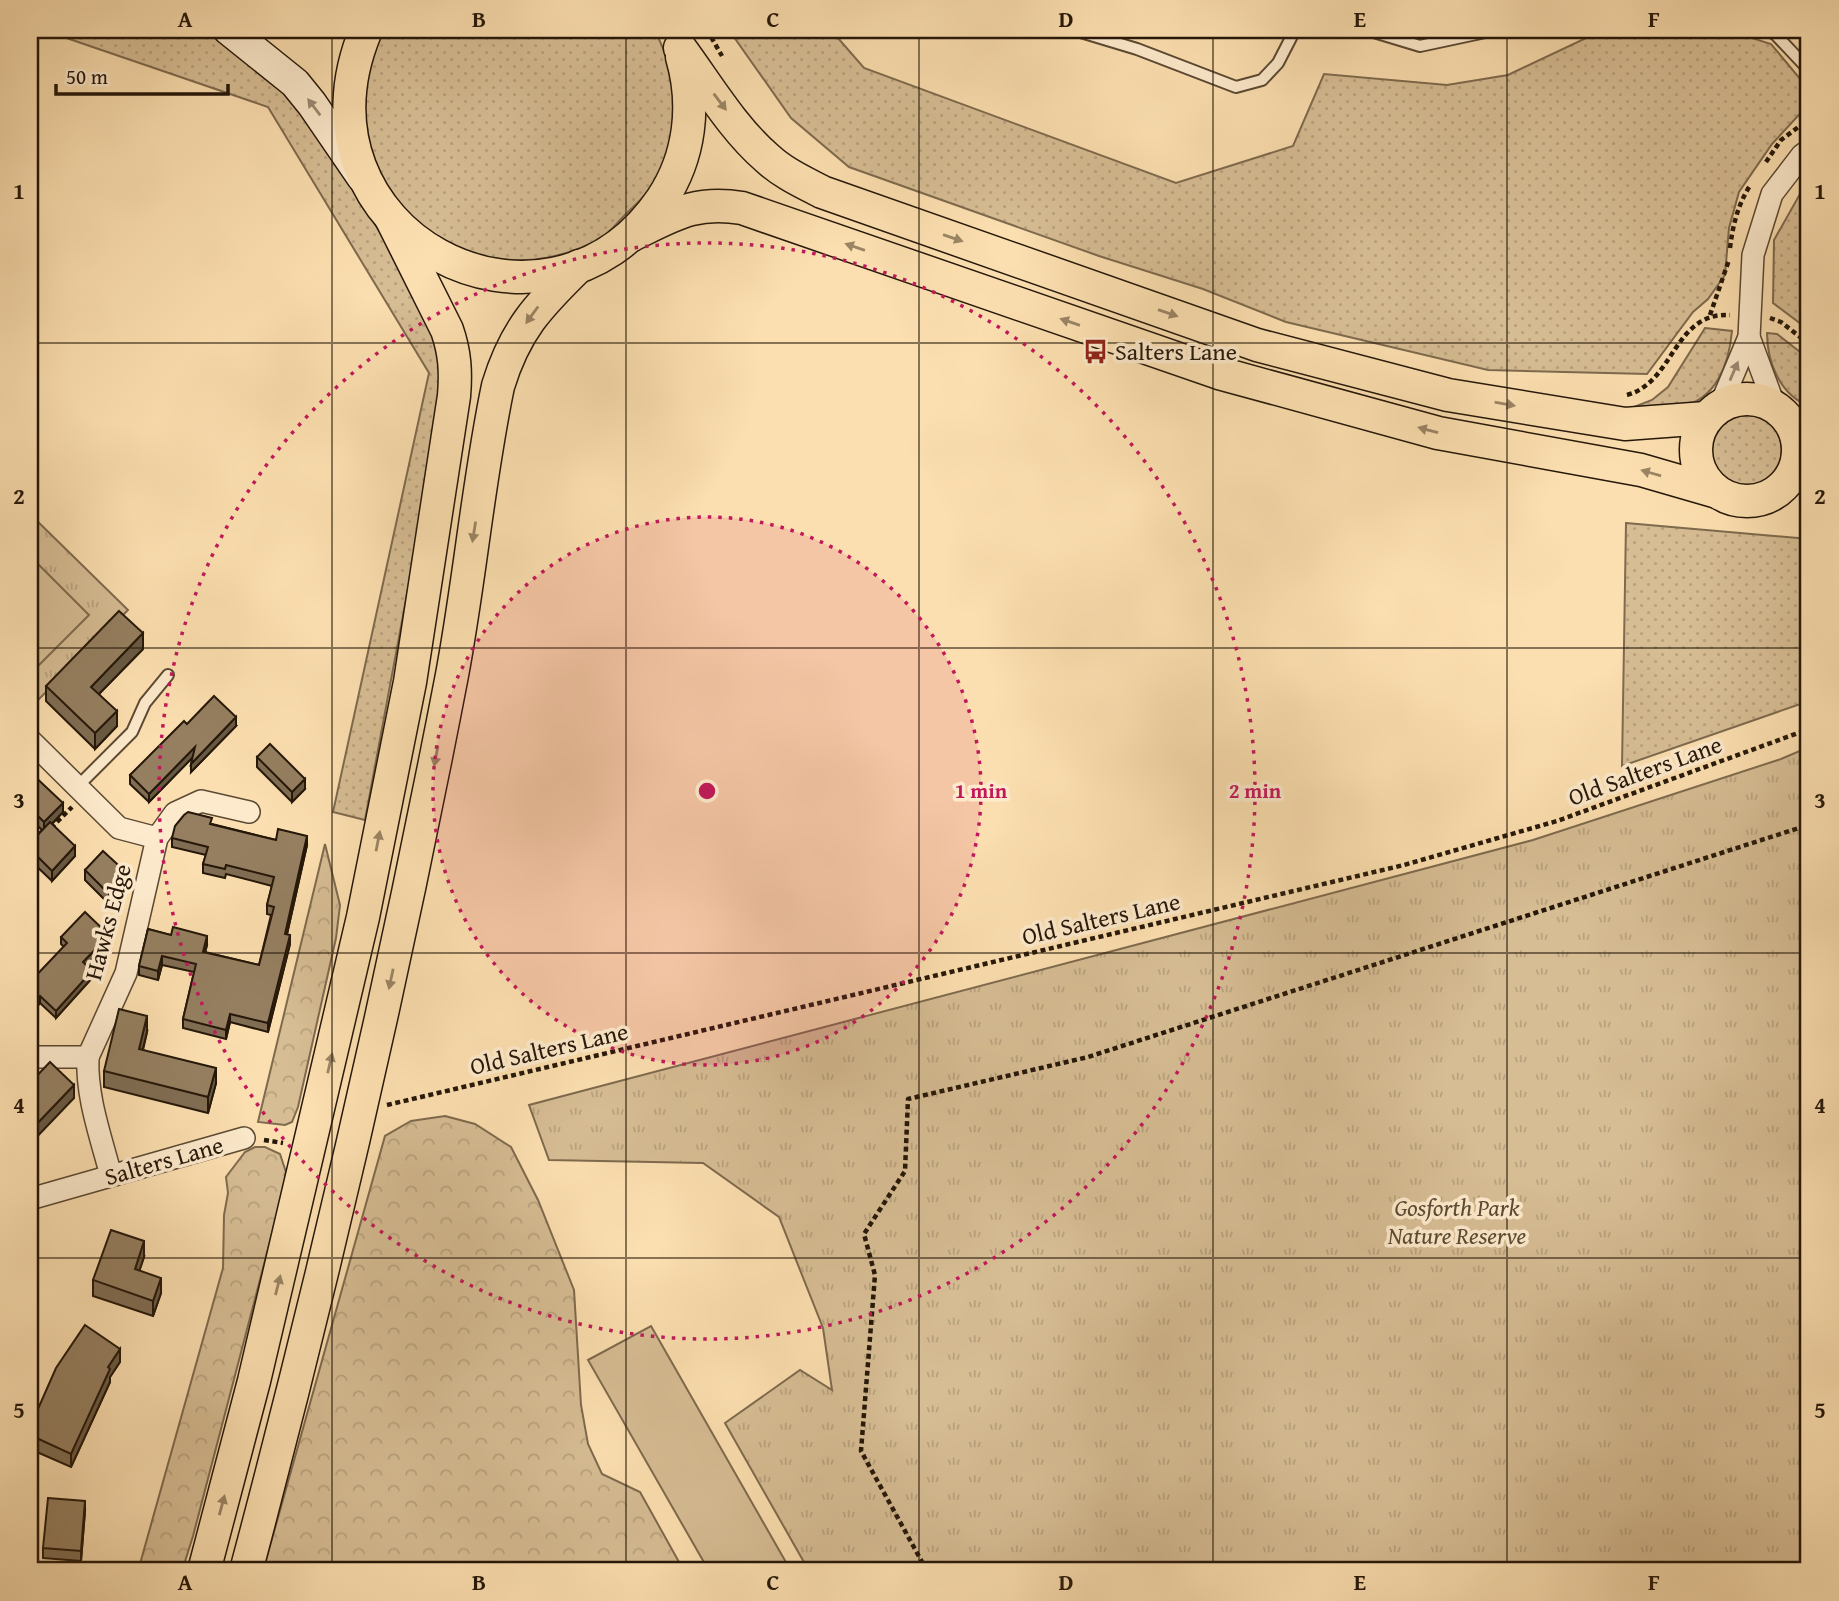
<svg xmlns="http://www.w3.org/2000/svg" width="1839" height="1601" font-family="'Gentium Book Plus',serif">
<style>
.grass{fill:url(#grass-dots);stroke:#7e6a4e;stroke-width:2}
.forest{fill:url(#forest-crowns);stroke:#7e6a4e;stroke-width:2}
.park{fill:url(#park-tufts);stroke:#7e6a4e;stroke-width:2}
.garden{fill:#d7bd94;stroke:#7e6a4e;stroke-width:2}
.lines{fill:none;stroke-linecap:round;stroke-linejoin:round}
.lane-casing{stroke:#5b4933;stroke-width:14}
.street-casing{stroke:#5b4933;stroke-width:24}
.secondary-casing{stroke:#251709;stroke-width:33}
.primary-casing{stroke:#251709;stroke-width:35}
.path{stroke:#251709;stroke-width:4.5;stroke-dasharray:5 3.5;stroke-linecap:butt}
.lane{stroke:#fdeacc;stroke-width:10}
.street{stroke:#fdeacc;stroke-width:21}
.secondary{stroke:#fdeacc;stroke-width:30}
.primary{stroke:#fcdfb0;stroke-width:32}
.wall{fill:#806d53;stroke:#251709;stroke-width:2}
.shaded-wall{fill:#685943;stroke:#251709;stroke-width:2}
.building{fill:#957f60;stroke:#251709;stroke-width:2}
.oneway{fill:#9b8565}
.oneway2{fill:#9c8b74}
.grid{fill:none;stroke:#251709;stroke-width:2;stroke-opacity:0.55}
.ring{fill:none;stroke:#c2185b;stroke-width:3.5;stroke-dasharray:3.5 7}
.labels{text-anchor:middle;stroke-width:7;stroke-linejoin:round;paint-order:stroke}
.poi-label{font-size:24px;fill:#251709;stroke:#fdeacc;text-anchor:start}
.street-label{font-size:24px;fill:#251709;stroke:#fdeacc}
.park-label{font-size:24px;font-style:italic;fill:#5a4933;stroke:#fdeacc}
.centre{fill:#c2185b;stroke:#fdeacc;stroke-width:3.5}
.ring-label{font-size:21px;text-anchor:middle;font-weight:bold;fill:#c2185b;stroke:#fdeacc;stroke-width:7;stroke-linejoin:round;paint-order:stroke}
.neatline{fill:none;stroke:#251709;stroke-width:2.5}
.grid-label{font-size:23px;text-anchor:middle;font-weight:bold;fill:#251709}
</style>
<defs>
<pattern id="grass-dots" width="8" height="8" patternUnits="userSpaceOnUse" patternTransform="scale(1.75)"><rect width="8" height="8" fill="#d7bd94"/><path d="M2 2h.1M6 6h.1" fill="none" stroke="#b8a27e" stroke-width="1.8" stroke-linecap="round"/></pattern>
<pattern id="forest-crowns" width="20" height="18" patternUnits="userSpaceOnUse" patternTransform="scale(1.75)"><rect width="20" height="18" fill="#d7bd94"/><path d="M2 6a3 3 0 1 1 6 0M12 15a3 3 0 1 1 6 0" fill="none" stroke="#b8a27e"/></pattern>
<pattern id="park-tufts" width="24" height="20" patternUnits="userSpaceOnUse" patternTransform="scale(1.75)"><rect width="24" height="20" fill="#d7bd94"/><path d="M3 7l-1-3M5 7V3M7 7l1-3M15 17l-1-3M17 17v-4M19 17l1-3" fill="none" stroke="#b8a27e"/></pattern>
</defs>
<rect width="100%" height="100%" fill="#fcdfb0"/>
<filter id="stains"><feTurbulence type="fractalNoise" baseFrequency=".00286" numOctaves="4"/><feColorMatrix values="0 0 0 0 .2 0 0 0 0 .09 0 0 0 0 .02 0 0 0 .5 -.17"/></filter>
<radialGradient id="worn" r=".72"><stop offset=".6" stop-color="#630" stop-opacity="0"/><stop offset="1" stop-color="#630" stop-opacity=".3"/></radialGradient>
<g class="grass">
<path d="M 43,30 L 203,30 L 282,86 L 311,119 L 427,310 L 447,379 L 365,820 L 333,812 L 429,373 L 268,107 Z"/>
<path d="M 384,30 L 654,30 C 681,76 681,141 652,186 C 646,196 635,205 627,213 C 618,221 610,233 600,239 C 530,277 446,264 395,200 C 389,192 385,181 380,172 C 357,128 362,73 384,30 Z"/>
<path d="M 729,30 L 831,30 L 864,68 L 1176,183 L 1293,146 L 1324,74 L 1447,85 L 1508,75 L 1603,30 L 1727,30 L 1771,44 L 1806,86 L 1809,104 L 1772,144 L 1739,192 L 1729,228 L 1725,275 L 1708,299 L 1693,312 L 1647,374 L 1488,370 L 1286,322 L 1203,289 L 1099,256 L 849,167 L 791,118 Z"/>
<path d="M 1809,178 L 1809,330 L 1773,303 L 1774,240 Z"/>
<path d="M 1705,328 L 1732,331 C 1729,364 1716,401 1679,407 C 1663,409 1645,408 1629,409 L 1652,400 L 1668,387 Z"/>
<path d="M 1767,333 L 1777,334 L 1809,359 L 1809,406 C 1780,395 1767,362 1767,333 Z"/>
<circle cx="1748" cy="451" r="36"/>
<path d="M 1626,523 L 1809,539 L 1809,701 L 1622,766 Z"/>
</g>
<g class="forest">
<path d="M 325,844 L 340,905 L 336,938 L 298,1107 L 292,1122 L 285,1125 L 258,1122 Z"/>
<path d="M 445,1116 L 475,1124 L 511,1147 L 538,1200 L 574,1290 L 581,1405 L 588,1444 L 602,1474 L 640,1492 L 684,1571 L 263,1571 L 385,1136 L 411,1121 Z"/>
<path d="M 255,1147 L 265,1147 L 280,1154 L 286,1172 L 285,1184 L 193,1536 L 182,1571 L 138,1571 L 223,1268 L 224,1215 L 228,1193 L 226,1177 L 245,1152 Z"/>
</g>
<g class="park">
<path d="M 30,514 L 128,610 L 30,708 Z"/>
<path d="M 1809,747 L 1809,1571 L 809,1571 L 725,1423 L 800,1370 L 832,1390 L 823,1328 L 779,1217 L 703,1163 L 549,1160 L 529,1105 L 1533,840 L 1781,759 Z"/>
</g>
<g class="garden">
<path d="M 30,556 L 89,615 L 30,674 Z"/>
<path d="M 651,1326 L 791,1571 L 709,1571 L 588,1360 Z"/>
</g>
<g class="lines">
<defs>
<g id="lane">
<path d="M 1074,30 L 1137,49 L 1236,87 L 1262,80 L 1278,63 L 1295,30"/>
<path d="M 1367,30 L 1420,46 L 1495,30"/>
<path d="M 1765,30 L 1775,34 L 1809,70"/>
<path d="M 77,787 L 132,732 L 145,703 L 168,675"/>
</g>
<g id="street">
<path d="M 1749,337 L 1775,407"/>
<path d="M 1720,406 L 1749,337 L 1753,255 L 1772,194 L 1802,155 L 1809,150"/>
<path d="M 30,740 L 119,828 L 157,838"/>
<path d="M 30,1057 L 88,1057 C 86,1097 101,1137 111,1176"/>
<path d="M 88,1057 L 126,973 L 157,838 L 175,813 L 201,801 L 249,812"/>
<path d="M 30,1199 L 244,1138"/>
</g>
<path id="secondary" d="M 229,30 L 295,83 L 312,104 L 362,177"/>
<g id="primary">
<path d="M 366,30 C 281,233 545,371 662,199 C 690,157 696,105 682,57"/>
<path d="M 680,48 C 706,83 733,129 767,158 C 783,173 803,182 822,192 L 1257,345 L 1448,395 L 1625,424 L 1706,418"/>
<path d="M 632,235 C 673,215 695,200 742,208 L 1219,373 L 1438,433 L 1641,470 L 1717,492"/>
<circle cx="1747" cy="450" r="51"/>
<path d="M 204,1571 L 254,1381 L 363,917 L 410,682 L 454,396 C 456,372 455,353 447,330 L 391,218"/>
<path d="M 246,1571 C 325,1275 394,976 452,675 C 470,579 478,482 498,386 C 515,330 538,306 579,266"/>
</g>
</defs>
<use href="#lane" class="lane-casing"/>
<use href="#street" class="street-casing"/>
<use href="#secondary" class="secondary-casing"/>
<use href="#primary" class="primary-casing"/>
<g class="path">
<path d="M 707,30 L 722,56"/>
<path d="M 1766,162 L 1781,140 L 1809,119"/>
<path d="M 1730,248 C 1733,224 1738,204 1751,184"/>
<path d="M 1710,315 L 1729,260"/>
<path d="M 1770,318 L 1781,322 L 1809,344"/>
<path d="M 1627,395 C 1675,382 1673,312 1730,315"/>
<path d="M 51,828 L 72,807"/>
<path d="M 387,1105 L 1404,865 L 1557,821 L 1809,729"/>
<path d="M 264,1140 L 283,1143"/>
<path d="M 927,1571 L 861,1451 L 875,1275 L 864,1234 L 905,1171 L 908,1099 L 1088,1057 L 1805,826 L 1809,829"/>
</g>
<use href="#lane" class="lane"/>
<use href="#street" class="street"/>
<use href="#secondary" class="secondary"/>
<use href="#primary" class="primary"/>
</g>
<g class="wall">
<path d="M 143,649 L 99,694 L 117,726 L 95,749 L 46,701 L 46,686 Z"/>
<path d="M 187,724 L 236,726 L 191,772 L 192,758 L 149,802 L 130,784 L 130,775 Z"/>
<path d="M 257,757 L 305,789 L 292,802 L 257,767 Z"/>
<path d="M 30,772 L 63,812 L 52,824 L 75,856 L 52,881 L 30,860 L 30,843 L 42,830 L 30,818 Z"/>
<path d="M 212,824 L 276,840 L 307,845 L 287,934 L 290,944 L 268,1032 L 230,1022 L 226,1039 L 183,1028 L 183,1019 L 194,972 L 162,965 L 158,980 L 139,975 L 139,966 L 148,929 L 207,945 L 205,952 L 259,965 L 271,915 L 267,914 L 267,905 L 272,886 L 226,874 L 225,878 L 203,873 L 203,864 L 206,855 L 172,847 L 172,838 Z"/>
<path d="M 85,870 L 128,884 L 109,904 L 85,880 Z"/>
<path d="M 61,937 L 109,941 L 86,965 L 92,978 L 56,1018 L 40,1003 L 30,1014 L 64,947 L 61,944 Z"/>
<path d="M 147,1032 L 143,1050 L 216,1083 L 208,1113 L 104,1087 L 104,1071 Z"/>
<path d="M 144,1257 L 139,1271 L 161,1293 L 153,1316 L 93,1296 L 93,1280 Z"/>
<path d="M 120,1362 L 110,1377 L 110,1382 L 71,1467 L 30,1449 L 30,1427 Z"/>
<path d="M 85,1511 L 81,1561 L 43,1558 L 43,1548 Z"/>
</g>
<g class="shaded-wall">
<path d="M 143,633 L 143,649 L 91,702 L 91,687 Z"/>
<path d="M 117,711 L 117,726 L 95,749 L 95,733 Z"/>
<path d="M 236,717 L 236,726 L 191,772 L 191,764 Z"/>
<path d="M 195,747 L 195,755 L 149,802 L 149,794 Z"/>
<path d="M 305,779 L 305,789 L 292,802 L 292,792 Z"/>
<path d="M 63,803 L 63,812 L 44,832 L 44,822 Z"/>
<path d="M 307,836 L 307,845 L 285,943 L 285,934 Z"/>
<path d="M 75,846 L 75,856 L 52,881 L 52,871 Z"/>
<path d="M 128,874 L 128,884 L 109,904 L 109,894 Z"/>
<path d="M 109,935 L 109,941 L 83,969 L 83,962 Z"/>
<path d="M 290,935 L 290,944 L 268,1032 L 268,1023 Z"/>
<path d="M 207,936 L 207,945 L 203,961 L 203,952 Z"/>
<path d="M 162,956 L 162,965 L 158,980 L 158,971 Z"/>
<path d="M 92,971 L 92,978 L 56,1018 L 56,1011 Z"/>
<path d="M 40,996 L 40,1003 L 30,1014 L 30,1007 Z"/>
<path d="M 230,1014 L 230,1022 L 226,1039 L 226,1030 Z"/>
<path d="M 147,1016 L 147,1032 L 139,1064 L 139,1049 Z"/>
<path d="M 216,1068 L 216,1083 L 208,1113 L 208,1097 Z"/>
<path d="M 74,1085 L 74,1098 L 30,1144 L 30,1131 Z"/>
<path d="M 144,1241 L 144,1257 L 135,1284 L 135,1269 Z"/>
<path d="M 161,1278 L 161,1293 L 153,1316 L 153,1301 Z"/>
<path d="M 120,1349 L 120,1362 L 110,1377 L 110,1382 L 71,1467 L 71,1454 L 108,1367 Z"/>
<path d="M 85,1501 L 85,1511 L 81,1561 L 81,1551 Z"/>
</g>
<g class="building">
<path d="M 119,611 L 143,633 L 91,687 L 117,711 L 95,733 L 46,686 Z"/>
<path d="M 214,696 L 236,717 L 191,764 L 195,747 L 149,794 L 130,775 L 184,721 L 187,724 Z"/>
<path d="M 270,744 L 305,779 L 292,792 L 257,757 Z"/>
<path d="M 30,772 L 63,803 L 44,822 L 30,808 Z"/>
<path d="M 188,812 L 212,818 L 210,824 L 276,840 L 278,829 L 307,836 L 285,934 L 290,935 L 268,1023 L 230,1014 L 226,1030 L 183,1019 L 196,964 L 162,956 L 158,971 L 139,966 L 148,929 L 171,935 L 173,927 L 207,936 L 203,952 L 259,965 L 274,907 L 267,905 L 274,877 L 226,865 L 225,869 L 203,864 L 208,847 L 172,838 L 175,826 L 184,815 Z"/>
<path d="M 50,822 L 75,846 L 52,871 L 30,849 L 30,843 Z"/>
<path d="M 103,851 L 128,874 L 109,894 L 85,870 Z"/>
<path d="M 85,912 L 109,935 L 83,962 L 92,971 L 56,1011 L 40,996 L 30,1007 L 30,982 L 67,943 L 61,937 Z"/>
<path d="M 119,1009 L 147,1016 L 139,1049 L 216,1068 L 208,1097 L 104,1071 Z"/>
<path d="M 50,1062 L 74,1085 L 30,1131 L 30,1083 Z"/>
<path d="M 111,1230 L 144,1241 L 135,1269 L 161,1278 L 153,1301 L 93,1280 Z"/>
<path d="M 85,1325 L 120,1349 L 108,1367 L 110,1369 L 71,1454 L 30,1435 L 30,1427 L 56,1368 Z"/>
<path d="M 48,1498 L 85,1501 L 81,1551 L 43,1548 Z"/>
</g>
<defs><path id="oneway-solid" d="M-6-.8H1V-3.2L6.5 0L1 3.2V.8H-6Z" transform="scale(1.75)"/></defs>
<g class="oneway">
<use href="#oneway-solid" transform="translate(720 102) rotate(53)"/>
<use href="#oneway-solid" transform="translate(953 238) rotate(19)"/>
<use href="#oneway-solid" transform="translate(855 247) rotate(-161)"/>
<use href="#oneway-solid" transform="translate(1168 313) rotate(19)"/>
<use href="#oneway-solid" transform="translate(532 315) rotate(126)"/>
<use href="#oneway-solid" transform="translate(1070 322) rotate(-161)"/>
<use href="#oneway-solid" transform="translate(1505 404) rotate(10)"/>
<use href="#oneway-solid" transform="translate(1428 430) rotate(-165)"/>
<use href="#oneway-solid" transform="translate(1651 473) rotate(-164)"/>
<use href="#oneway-solid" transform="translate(474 532) rotate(99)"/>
<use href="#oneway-solid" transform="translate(436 756) rotate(101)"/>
<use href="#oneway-solid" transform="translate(378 841) rotate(-79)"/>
<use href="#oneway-solid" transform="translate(391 979) rotate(102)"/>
<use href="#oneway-solid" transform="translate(330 1063) rotate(-77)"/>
<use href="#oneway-solid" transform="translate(278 1285) rotate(-76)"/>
<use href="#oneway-solid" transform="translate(222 1505) rotate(-75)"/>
</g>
<g class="oneway2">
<use href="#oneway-solid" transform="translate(314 107) rotate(-127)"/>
<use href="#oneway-solid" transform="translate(1734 371) rotate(-67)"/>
</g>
<path class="grid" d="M 332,30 L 332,1571M 626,30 L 626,1571M 919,30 L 919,1571M 1213,30 L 1213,1571M 1507,30 L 1507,1571M 30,343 L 1809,343M 30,648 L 1809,648M 30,953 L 1809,953M 30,1258 L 1809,1258"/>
<circle cx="707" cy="791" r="274" fill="#c2185b" fill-opacity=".12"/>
<g class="ring">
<circle cx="707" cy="791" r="274"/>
<circle cx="707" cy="791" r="548"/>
</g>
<defs>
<symbol id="bus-bare" viewBox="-9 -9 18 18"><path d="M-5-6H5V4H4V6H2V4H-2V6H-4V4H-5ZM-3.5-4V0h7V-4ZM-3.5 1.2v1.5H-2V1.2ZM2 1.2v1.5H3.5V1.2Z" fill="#8f2418" stroke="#fdeacc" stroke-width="2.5" paint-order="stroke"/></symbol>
</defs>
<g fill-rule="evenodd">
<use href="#bus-bare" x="1078" y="334" width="35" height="35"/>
</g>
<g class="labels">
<g class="poi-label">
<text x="1115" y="360">Salters Lane</text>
</g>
<g class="street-label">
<text transform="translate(1645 771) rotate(-20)" y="8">Old Salters Lane</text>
<text transform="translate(1101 919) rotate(-13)" y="8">Old Salters Lane</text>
<text transform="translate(108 922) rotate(-75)" y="8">Hawks Edge</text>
<text transform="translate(549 1049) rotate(-13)" y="8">Old Salters Lane</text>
<text transform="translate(164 1161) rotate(-16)" y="8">Salters Lane</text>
</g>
<g class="park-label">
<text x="1457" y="1216">Gosforth Park<tspan x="1457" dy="28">Nature Reserve</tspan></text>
</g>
</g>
<circle cx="707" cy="791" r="10" class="centre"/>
<g class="ring-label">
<text x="981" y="798">1 min</text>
<text x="1255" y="798">2 min</text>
</g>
<rect width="1839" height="1601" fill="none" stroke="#fcdfb0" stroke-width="77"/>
<path d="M56 84v10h172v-10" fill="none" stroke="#251709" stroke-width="3.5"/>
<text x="66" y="84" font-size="21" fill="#251709" stroke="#fdeacc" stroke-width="5" paint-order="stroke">50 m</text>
<rect x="38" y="38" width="1762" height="1524" class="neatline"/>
<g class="grid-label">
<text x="185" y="27">A</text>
<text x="479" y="27">B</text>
<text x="773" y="27">C</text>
<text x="1066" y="27">D</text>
<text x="1360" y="27">E</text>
<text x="1654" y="27">F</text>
<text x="19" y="199">1</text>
<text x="1820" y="199">1</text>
<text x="19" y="504">2</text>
<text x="1820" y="504">2</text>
<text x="19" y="808">3</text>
<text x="1820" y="808">3</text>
<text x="19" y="1113">4</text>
<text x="1820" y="1113">4</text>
<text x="19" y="1418">5</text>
<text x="1820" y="1418">5</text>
<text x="185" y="1590">A</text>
<text x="479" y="1590">B</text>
<text x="773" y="1590">C</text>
<text x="1066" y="1590">D</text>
<text x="1360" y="1590">E</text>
<text x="1654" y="1590">F</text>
</g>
<rect width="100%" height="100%" filter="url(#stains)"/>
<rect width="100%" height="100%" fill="url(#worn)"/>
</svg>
